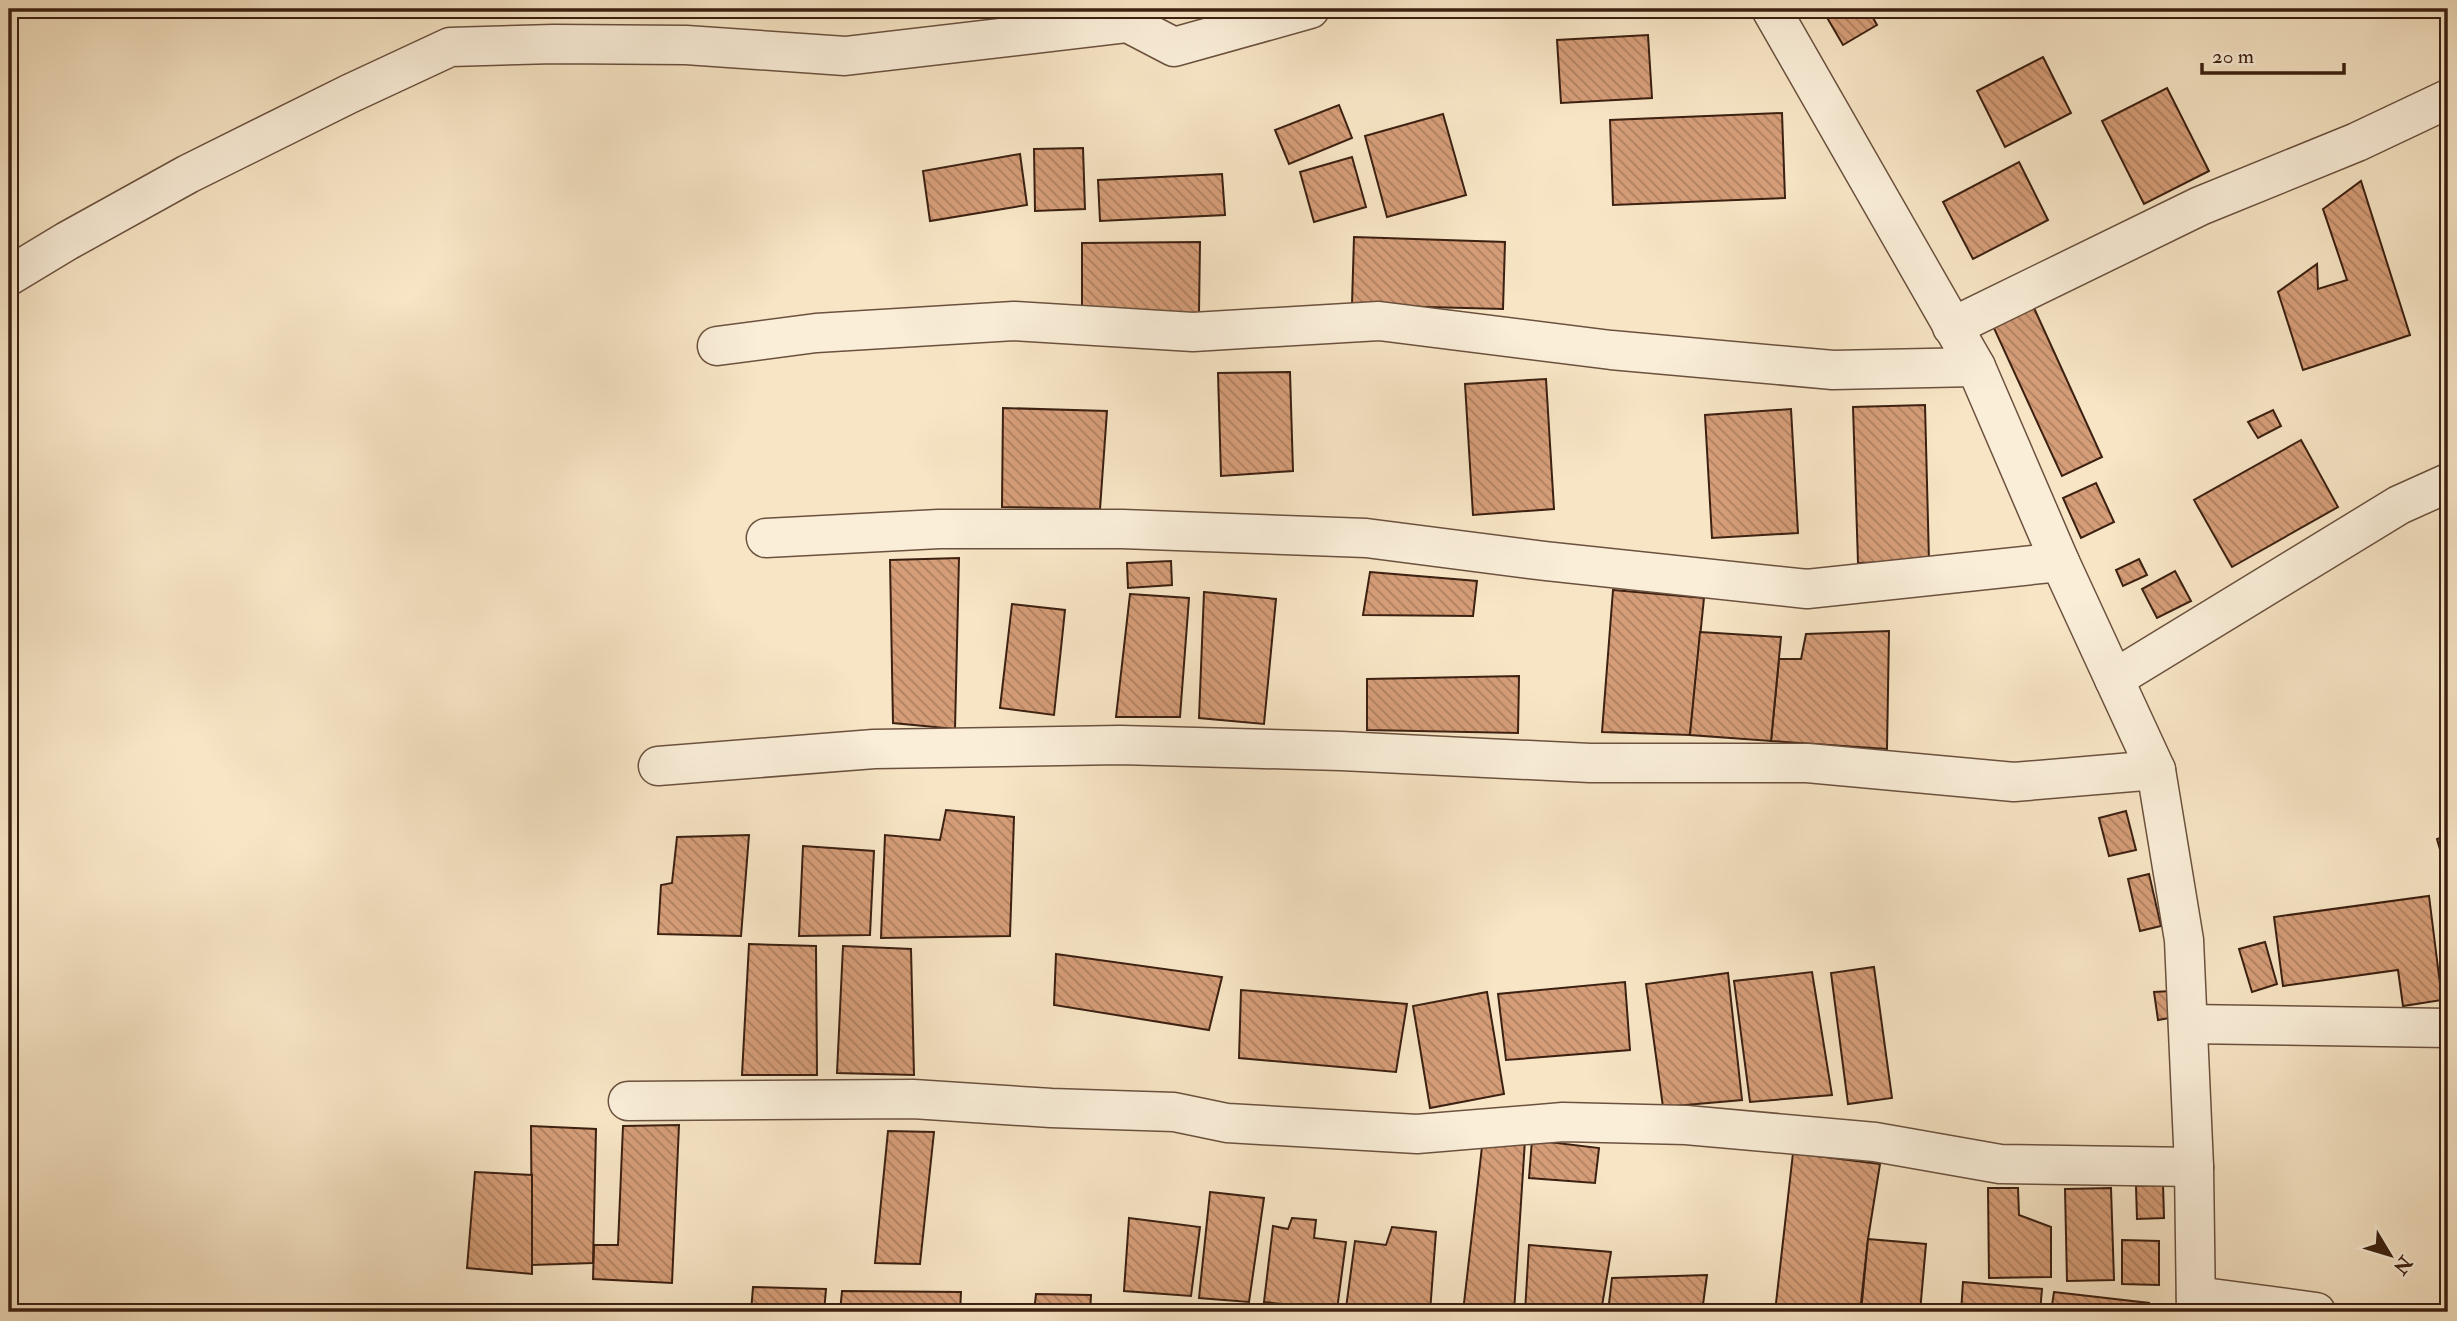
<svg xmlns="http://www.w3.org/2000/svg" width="2457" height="1321" font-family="'IM FELL Double Pica',serif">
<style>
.building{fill:url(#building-back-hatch);stroke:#3c2011;stroke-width:2}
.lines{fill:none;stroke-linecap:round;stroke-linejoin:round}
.minor-casing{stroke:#6b513e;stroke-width:41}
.minor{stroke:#faeed9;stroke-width:38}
</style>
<defs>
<pattern id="building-back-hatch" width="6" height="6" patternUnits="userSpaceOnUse" patternTransform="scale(1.75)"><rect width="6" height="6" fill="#d59d78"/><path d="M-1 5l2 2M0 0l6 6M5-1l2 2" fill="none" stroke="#ae8061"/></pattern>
</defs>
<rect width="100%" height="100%" fill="#f7e5c5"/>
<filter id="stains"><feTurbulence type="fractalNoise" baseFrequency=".00286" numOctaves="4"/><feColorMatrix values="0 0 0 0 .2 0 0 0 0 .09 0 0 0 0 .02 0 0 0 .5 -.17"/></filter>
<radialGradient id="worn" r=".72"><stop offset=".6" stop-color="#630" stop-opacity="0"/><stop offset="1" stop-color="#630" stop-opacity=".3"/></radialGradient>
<g class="building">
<path d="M 976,9 L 1006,9 L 977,16 Z"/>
<path d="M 1529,9 L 1569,9 L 1530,16 Z"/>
<path d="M 1822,9 L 1868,9 L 1877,25 L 1843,45 Z"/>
<path d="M 1648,35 L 1652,98 L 1561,103 L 1557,40 Z"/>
<path d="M 2043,57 L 2071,113 L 2005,147 L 1977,91 Z"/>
<path d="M 2167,88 L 2209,171 L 2144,204 L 2102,121 Z"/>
<path d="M 1339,105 L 1352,138 L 1289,164 L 1275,130 Z"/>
<path d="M 1782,113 L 1785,198 L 1613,205 L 1610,120 Z"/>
<path d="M 1443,114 L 1466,195 L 1387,217 L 1365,136 Z"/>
<path d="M 1083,148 L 1085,209 L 1035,211 L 1034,149 Z"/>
<path d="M 1020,154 L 1027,205 L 930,221 L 923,171 Z"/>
<path d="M 1352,157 L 1366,207 L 1314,222 L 1300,172 Z"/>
<path d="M 2019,162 L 2048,220 L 1973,259 L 1943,202 Z"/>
<path d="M 1222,174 L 1225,215 L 1100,221 L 1098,180 Z"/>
<path d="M 2361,181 L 2410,335 L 2303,370 L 2278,292 L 2317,264 L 2318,289 L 2347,280 L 2323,209 Z"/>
<path d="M 1354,237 L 1505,242 L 1503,309 L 1352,305 Z"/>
<path d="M 1200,242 L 1199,313 L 1082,313 L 1082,243 Z"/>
<path d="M 2034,308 L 2102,457 L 2062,476 L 1993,326 Z"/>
<path d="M 1290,372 L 1293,471 L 1221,476 L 1218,373 Z"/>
<path d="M 1546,379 L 1554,509 L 1473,515 L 1465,384 Z"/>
<path d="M 1925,405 L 1929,561 L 1858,563 L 1853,407 Z"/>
<path d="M 1003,408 L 1107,411 L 1100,509 L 1002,507 Z"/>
<path d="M 1791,409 L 1798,533 L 1712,538 L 1705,415 Z"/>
<path d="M 2273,410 L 2281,426 L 2258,438 L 2248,422 Z"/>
<path d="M 2301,440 L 2338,507 L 2232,567 L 2194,500 Z"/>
<path d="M 2096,483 L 2114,522 L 2081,538 L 2063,498 Z"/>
<path d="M 959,558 L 955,729 L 893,723 L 890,560 Z"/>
<path d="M 2139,559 L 2147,575 L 2123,586 L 2116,570 Z"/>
<path d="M 1171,561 L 1172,585 L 1128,588 L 1127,563 Z"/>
<path d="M 2175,571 L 2191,601 L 2157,618 L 2142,589 Z"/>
<path d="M 1370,572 L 1477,581 L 1473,616 L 1363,615 Z"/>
<path d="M 1613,590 L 1704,598 L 1690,735 L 1602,732 Z"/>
<path d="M 1204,592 L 1276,599 L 1264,724 L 1199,718 Z"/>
<path d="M 1130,594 L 1189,598 L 1180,717 L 1116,717 Z"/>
<path d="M 1012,604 L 1065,610 L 1054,715 L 1000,708 Z"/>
<path d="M 1889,631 L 1887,749 L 1771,741 L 1779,659 L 1801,659 L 1806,634 Z"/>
<path d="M 1700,632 L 1781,637 L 1771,741 L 1690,735 Z"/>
<path d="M 1519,676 L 1518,733 L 1367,730 L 1367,679 Z"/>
<path d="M 946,810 L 1014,817 L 1010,936 L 881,938 L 885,835 L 940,840 Z"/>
<path d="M 2126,811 L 2136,850 L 2109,856 L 2099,818 Z"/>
<path d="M 749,835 L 741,936 L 658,934 L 661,885 L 672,883 L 677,837 Z"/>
<path d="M 2448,835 L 2448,870 L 2446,870 L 2437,839 Z"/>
<path d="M 803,846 L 874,851 L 870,935 L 799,936 Z"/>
<path d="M 2149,874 L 2161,926 L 2140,931 L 2128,879 Z"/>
<path d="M 2429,896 L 2442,1000 L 2403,1006 L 2398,970 L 2283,986 L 2274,917 Z"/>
<path d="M 2265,942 L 2277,984 L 2252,992 L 2239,949 Z"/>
<path d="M 749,944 L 816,946 L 817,1075 L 742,1075 Z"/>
<path d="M 843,946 L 911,949 L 914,1075 L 837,1073 Z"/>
<path d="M 1056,954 L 1222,977 L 1209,1030 L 1054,1005 Z"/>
<path d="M 1874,967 L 1892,1098 L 1848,1104 L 1831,973 Z"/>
<path d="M 1812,972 L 1832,1095 L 1750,1102 L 1734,981 Z"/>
<path d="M 1728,973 L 1742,1100 L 1663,1107 L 1646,984 Z"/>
<path d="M 1625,982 L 1630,1050 L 1506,1060 L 1498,994 Z"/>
<path d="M 1241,990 L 1407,1004 L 1396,1072 L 1239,1058 Z"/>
<path d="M 2171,991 L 2175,1017 L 2158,1020 L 2154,992 Z"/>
<path d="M 1487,992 L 1504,1094 L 1430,1108 L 1413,1006 Z"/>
<path d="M 679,1125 L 672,1283 L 593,1279 L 594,1245 L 618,1245 L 623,1126 Z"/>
<path d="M 531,1126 L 596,1129 L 593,1263 L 532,1265 Z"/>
<path d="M 888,1131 L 934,1132 L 920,1264 L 875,1263 Z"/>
<path d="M 1483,1138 L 1525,1140 L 1514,1312 L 1463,1312 Z"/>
<path d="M 1532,1140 L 1599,1148 L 1595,1183 L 1529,1178 Z"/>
<path d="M 1793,1153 L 1880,1164 L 1868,1239 L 1860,1312 L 1775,1312 Z"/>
<path d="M 475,1172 L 532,1175 L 532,1274 L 467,1268 Z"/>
<path d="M 2163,1184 L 2164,1218 L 2137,1219 L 2136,1186 Z"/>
<path d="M 1988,1188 L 2018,1188 L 2019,1215 L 2051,1227 L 2051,1277 L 1989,1278 Z"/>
<path d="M 2111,1188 L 2114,1280 L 2067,1281 L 2065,1189 Z"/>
<path d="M 1210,1192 L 1264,1198 L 1249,1302 L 1199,1298 Z"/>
<path d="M 1129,1218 L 1200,1227 L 1191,1296 L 1124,1291 Z"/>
<path d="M 1292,1218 L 1316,1220 L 1314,1238 L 1346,1242 L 1337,1310 L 1264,1302 L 1273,1226 L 1288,1229 Z"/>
<path d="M 1392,1227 L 1436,1232 L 1430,1312 L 1388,1312 L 1346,1308 L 1355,1241 L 1386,1245 Z"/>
<path d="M 1868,1239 L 1926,1244 L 1920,1312 L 1861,1312 Z"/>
<path d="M 2122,1240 L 2159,1241 L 2159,1285 L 2122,1284 Z"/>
<path d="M 1529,1245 L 1611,1252 L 1601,1312 L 1525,1312 Z"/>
<path d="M 1707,1275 L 1702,1312 L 1608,1312 L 1612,1278 Z"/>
<path d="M 1963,1282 L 2042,1289 L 2040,1312 L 1961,1312 Z"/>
<path d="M 753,1287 L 826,1289 L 824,1312 L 751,1312 Z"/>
<path d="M 842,1291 L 961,1292 L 960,1312 L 840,1312 Z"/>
<path d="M 2054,1292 L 2149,1303 L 2148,1312 L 2051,1312 Z"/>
<path d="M 1036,1294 L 1091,1295 L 1090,1312 L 1034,1312 Z"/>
<path d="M 1114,1305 L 1178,1308 L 1177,1312 L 1113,1312 Z"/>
</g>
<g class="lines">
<defs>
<g id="minor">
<path d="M 1771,9 L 1976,367 L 2060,562 L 2156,770 L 2184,940 L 2194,1167 L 2196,1312"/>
<path d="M 9,276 L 67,241 L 188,174 L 349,94 L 450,47 L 554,44 L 686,45 L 845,56 L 1128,23 L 1174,47 L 1310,9"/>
<path d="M 1952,327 L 2200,206 L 2357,142 L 2448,99"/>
<path d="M 717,346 L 816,333 L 1014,321 L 1193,332 L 1379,321 L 1611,350 L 1833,370 L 1976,367"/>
<path d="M 766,538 L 939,529 L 1122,529 L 1366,538 L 1545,561 L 1807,589 L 2060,562"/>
<path d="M 2114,679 L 2399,505 L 2448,483"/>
<path d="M 658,766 L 874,749 L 1120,745 L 1341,751 L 1590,763 L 1807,763 L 2014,782 L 2156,770"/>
<path d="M 2188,1024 L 2448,1028"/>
<path d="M 628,1101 L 913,1099 L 1051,1108 L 1174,1112 L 1227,1123 L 1417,1134 L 1563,1122 L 1686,1125 L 1875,1142 L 2000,1164 L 2194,1167"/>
<path d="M 2196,1296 L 2316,1312"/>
</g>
</defs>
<use href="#minor" class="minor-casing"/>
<use href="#minor" class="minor"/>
</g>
<rect width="2457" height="1321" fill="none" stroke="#f7e5c5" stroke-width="35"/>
<rect x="10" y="10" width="2436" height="1300" fill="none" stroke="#3c2011" stroke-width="3.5"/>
<rect x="18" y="18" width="2422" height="1286" fill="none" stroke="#3c2011" stroke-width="2"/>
<g transform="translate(2390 1255) rotate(128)" stroke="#faeed9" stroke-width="5" paint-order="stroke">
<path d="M0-5L12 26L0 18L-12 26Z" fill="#3c2011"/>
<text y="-10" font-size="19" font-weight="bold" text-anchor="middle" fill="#3c2011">N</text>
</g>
<path d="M2202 63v10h142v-10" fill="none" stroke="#3c2011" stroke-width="3.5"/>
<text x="2212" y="63" font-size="21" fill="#3c2011" stroke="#faeed9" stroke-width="5" paint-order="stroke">20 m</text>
<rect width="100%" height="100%" filter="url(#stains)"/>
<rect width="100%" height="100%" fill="url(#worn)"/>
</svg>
